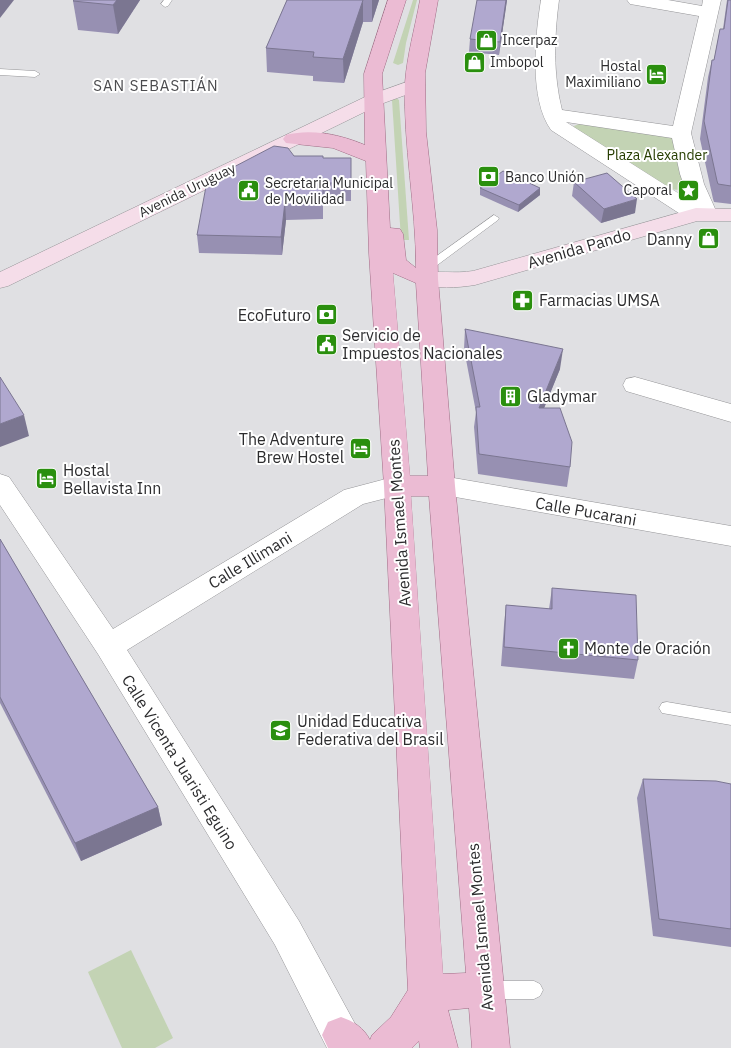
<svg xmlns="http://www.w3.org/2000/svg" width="731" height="1048" font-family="'IBM Plex Sans',sans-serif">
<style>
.green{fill:#c3d3b4}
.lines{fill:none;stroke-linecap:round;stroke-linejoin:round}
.lane-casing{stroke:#949497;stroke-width:1}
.street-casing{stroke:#949497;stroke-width:1}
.secondary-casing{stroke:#949497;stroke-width:1}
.primary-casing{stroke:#a06c86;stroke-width:1}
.lane{fill:#fff;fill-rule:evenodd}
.street{fill:#fff;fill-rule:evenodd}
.secondary{fill:#f5dde9;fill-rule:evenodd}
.primary{fill:#ebbbd3;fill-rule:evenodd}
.wall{fill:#9790b2}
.shaded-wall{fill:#7b7691}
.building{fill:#b0a8cf;stroke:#7b7691}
.labels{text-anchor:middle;stroke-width:4;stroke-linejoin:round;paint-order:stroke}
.far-poi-label{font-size:14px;fill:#2c2c2e;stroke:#fff;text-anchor:start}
.far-park-label{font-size:14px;fill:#263d01;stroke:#fff}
.far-street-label{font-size:14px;fill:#2c2c2e;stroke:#fff}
.far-neighbourhood-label{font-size:15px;letter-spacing:1px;fill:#4b4b4e;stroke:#fff}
.poi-label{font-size:16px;fill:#2c2c2e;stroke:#fff;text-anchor:start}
.street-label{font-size:16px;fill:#2c2c2e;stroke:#fff}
</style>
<rect width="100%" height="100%" fill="#e0e0e3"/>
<g class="green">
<path d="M 413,0 L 417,0 L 406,43 L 403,63 L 398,65 L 393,63 Z"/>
<path d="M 396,98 L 399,100 L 409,240 L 401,240 L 392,100 Z"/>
<path d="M 579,124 L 668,134 L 675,138 L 686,187 L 680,190 L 668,189 L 573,129 L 574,126 Z"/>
<path d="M 131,950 L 173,1038 L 155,1048 L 122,1048 L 88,972 Z"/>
</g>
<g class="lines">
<defs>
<g id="lane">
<path d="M 164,0 L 172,0 L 168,6 L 165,7 L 161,4 Z"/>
<path d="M 0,69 L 35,71 L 40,74 L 35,77 L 0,75 Z"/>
<path d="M 494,215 L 499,218 L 498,220 L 432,269 L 424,269 L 422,267 L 424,265 Z"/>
<path d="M 667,702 L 731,713 L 731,725 L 662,713 L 659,708 L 662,703 Z"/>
<path d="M 485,981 L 534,981 L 540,984 L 543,990 L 540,996 L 534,999 L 485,999 L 479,996 L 476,990 L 479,984 Z"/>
</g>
<g id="street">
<path d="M 541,0 L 559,0 C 554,37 553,74 562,110 L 673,126 L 699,16 L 636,5 L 630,4 L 627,0 L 668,0 L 702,6 L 703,0 L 721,0 L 691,133 L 704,184 L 717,213 L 714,218 L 696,220 L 688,219 L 551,130 C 529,99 535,37 541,0 ZM 566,122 L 672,138 L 680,174 L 689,200 Z"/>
<path d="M 635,377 L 731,404 L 731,422 L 626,391 L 623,385 L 626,379 Z"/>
<path d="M 0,474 L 9,477 L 113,629 L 344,490 L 397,476 L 406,479 L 410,486 L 406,493 L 363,504 L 127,650 L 299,921 L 354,1022 L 365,1048 L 327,1048 L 275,945 L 98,654 L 0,505 Z"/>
<path d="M 442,476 L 731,526 L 731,546 L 433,493 L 429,486 L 433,479 Z"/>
</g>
<g id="secondary">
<path d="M 415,79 L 422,81 L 425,85 L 422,89 L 381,104 L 8,286 L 0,288 L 0,272 L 367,96 Z"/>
<path d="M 696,208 L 731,209 L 731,221 L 697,221 L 475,285 C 456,288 437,289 419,284 L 416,279 L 419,274 C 436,270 455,274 473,271 Z"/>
</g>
<path id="primary" d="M 388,0 L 406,0 L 382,74 L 390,228 L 400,229 L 403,234 L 406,260 L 416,268 C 416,206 403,145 405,83 C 407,55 415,28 420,0 L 438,0 L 425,73 L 426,132 L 437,230 L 438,279 L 455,486 L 510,1048 L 472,1048 L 469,1008 L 448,1010 L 458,1048 L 420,1048 L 419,1041 L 412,1048 L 328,1048 L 322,1035 L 328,1022 L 341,1017 C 353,1021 364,1028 370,1040 L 372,1035 L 391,1017 L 408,990 L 384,486 L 369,253 L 366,161 L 333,148 L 286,143 L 283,139 L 286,135 C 312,128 341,135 365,145 L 364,74 ZM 393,273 L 416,283 L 428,476 L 410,476 ZM 411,496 L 429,496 L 466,973 L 443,974 Z"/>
</defs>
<use href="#lane" class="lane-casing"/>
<use href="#street" class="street-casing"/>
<use href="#secondary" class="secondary-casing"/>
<use href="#primary" class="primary-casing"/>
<use href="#lane" class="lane"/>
<use href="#street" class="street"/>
<use href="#secondary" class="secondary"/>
<use href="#primary" class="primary"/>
</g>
<g class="wall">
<path d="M 74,0 L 140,0 L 118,34 L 78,30 L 73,1 Z"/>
<path d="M 287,0 L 379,0 L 372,22 L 363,22 L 344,83 L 313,81 L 313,76 L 267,72 L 266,48 Z"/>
<path d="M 507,0 L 499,55 L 469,52 L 470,39 Z"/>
<path d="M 727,0 L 731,0 L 731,204 L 714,202 L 713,199 L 700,139 L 708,77 L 712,60 L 714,60 L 720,29 L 723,29 Z"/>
<path d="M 294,156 L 323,158 L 351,158 L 351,201 L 323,201 L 323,219 L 286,220 L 282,255 L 199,253 L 197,235 Z"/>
<path d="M 574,182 L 635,213 L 601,223 L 572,196 Z"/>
<path d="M 480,188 L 540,188 L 540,195 L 518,212 L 480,195 Z"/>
<path d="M 465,329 L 560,369 L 544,408 L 570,467 L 567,487 L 478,474 L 474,427 L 476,412 L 464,349 Z"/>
<path d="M 0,539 L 158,807 L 162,825 L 81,861 L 0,703 Z"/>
<path d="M 552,588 L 638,660 L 634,679 L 501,666 L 504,625 L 506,605 L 549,609 Z"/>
<path d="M 643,779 L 731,784 L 731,947 L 653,936 L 637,798 Z"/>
</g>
<g class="shaded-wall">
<path d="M 0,0 L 14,0 L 0,18 Z"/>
<path d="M 117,0 L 140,0 L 118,34 L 113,5 Z"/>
<path d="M 363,0 L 363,22 L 344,83 L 343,59 Z"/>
<path d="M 372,0 L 379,0 L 372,22 Z"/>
<path d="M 506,0 L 507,0 L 499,55 L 500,42 Z"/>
<path d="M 540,188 L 540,195 L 518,212 L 519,205 Z"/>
<path d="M 637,199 L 635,213 L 601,223 L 604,209 Z"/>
<path d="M 285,202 L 286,220 L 282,255 L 281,237 Z"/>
<path d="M 563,349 L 560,369 L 536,428 L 539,408 Z"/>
<path d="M 24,415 L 29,436 L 0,447 L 0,424 Z"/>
<path d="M 158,807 L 162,825 L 81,861 L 75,843 Z"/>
</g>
<g class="building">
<path d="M 74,0 L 117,0 L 113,5 L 73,1 Z"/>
<path d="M 287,0 L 363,0 L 343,59 L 313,57 L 314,52 L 266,48 Z"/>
<path d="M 477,0 L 506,0 L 500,42 L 470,39 Z"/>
<path d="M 728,0 L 731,0 L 731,186 L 718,184 L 717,181 L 704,121 L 712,60 L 714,60 L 720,29 L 724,29 Z"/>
<path d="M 274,146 L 288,148 L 294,156 L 323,156 L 323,158 L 351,158 L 351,183 L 323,183 L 323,202 L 285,202 L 281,237 L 197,235 L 207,181 Z"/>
<path d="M 503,171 L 540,188 L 519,205 L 480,188 Z"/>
<path d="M 607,173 L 637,199 L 604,209 L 574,182 Z"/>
<path d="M 465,329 L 563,349 L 539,408 L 560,408 L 572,442 L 570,467 L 479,454 L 476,407 L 480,407 Z"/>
<path d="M 0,377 L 24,415 L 0,424 Z"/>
<path d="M 0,539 L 158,807 L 75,843 L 0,697 Z"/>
<path d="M 552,588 L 636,595 L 638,660 L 504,647 L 506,605 L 552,609 Z"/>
<path d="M 643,779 L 716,781 L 731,784 L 731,929 L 659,919 Z"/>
</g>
<defs>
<symbol id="shop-square" viewBox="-11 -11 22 22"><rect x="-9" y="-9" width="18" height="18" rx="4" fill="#2a8f0e" stroke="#fff"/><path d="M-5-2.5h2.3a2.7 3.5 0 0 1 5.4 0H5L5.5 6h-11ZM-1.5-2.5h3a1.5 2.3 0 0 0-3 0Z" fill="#fff"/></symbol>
<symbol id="hotel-square" viewBox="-11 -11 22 22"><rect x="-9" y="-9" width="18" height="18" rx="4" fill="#2a8f0e" stroke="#fff"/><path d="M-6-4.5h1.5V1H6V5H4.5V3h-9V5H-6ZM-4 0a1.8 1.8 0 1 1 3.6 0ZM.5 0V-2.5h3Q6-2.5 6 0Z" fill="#fff"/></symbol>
<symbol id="bank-square" viewBox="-11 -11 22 22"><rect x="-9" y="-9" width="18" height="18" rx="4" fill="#2a8f0e" stroke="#fff"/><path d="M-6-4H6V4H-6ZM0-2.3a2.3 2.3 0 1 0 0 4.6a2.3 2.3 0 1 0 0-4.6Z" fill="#fff"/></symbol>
<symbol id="sight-square" viewBox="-11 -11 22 22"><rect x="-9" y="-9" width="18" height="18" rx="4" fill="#2a8f0e" stroke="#fff"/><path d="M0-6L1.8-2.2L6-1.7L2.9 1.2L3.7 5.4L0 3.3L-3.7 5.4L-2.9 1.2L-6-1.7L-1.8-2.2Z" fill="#fff"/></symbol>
<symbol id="civic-square" viewBox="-11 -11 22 22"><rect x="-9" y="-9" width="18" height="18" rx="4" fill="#2a8f0e" stroke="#fff"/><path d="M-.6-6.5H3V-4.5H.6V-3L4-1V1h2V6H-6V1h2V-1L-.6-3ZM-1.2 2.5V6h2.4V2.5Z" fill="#fff"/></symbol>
<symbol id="pharmacy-square" viewBox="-11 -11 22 22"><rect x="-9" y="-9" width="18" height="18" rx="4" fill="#2a8f0e" stroke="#fff"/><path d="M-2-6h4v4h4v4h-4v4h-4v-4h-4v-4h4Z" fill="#fff"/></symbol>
<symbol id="building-square" viewBox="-11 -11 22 22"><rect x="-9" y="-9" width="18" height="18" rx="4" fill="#2a8f0e" stroke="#fff"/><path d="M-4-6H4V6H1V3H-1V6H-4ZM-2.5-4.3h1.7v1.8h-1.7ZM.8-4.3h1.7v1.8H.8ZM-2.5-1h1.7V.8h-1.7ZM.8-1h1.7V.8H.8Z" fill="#fff"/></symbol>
<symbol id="church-square" viewBox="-11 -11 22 22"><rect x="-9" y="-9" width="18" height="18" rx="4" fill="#2a8f0e" stroke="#fff"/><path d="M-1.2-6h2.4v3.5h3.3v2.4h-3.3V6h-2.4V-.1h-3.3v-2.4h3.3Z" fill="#fff"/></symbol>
<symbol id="school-square" viewBox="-11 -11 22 22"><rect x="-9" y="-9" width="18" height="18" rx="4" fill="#2a8f0e" stroke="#fff"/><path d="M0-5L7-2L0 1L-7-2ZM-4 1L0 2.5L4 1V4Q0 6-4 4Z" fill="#fff"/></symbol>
</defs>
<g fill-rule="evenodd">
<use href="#shop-square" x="474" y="28" width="25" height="25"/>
<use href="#shop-square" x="462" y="50" width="25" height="25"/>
<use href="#hotel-square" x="644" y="62" width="25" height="25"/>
<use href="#bank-square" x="476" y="164" width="25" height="25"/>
<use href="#sight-square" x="676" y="178" width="25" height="25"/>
<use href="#civic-square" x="236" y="178" width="25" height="25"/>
<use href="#shop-square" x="696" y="226" width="25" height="25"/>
<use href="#pharmacy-square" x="510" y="288" width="25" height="25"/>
<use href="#bank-square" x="314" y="302" width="25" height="25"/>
<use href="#civic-square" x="314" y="332" width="25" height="25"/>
<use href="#building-square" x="498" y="384" width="25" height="25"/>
<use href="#hotel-square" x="348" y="436" width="25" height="25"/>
<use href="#hotel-square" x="34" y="466" width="25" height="25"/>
<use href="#church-square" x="556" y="636" width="25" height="25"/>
<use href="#school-square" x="268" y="718" width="25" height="25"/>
</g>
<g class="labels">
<g class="far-poi-label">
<text x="502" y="45">Incerpaz</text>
<text x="490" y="67">Imbopol</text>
<text x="641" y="71" text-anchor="end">Hostal<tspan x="641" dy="16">Maximiliano</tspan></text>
<text x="505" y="182">Banco Unión</text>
<text x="265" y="188">Secretaria Municipal<tspan x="265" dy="16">de Movilidad</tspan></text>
<text x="672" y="195" text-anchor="end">Caporal</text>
</g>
<g class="far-park-label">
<text x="657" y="160">Plaza Alexander</text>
</g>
<g class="far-street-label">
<text transform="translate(187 190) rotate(-26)" y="5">Avenida Uruguay</text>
</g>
<g class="far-neighbourhood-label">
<text x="156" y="91">SAN SEBASTIÁN</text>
</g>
<g class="poi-label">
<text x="692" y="245" text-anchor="end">Danny</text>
<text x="539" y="306">Farmacias UMSA</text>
<text x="311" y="321" text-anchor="end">EcoFuturo</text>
<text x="342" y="341">Servicio de<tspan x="342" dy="18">Impuestos Nacionales</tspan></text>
<text x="527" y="402">Gladymar</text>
<text x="344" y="445" text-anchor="end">The Adventure<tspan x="344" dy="18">Brew Hostel</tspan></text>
<text x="63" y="476">Hostal<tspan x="63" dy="18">Bellavista Inn</tspan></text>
<text x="584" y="654">Monte de Oración</text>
<text x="297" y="727">Unidad Educativa<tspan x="297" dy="18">Federativa del Brasil</tspan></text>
</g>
<g class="street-label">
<text transform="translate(579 248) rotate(-16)" y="6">Avenida Pando</text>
<text transform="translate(586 511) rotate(10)" y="6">Calle Pucarani</text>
<text transform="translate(399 523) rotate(-94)" y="6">Avenida Ismael Montes</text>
<text transform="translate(250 560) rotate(-31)" y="6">Calle Illimani</text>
<text transform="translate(180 762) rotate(58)" y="6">Calle Vicenta Juaristi Eguino</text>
<text transform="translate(480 927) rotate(-95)" y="6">Avenida Ismael Montes</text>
</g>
</g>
</svg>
